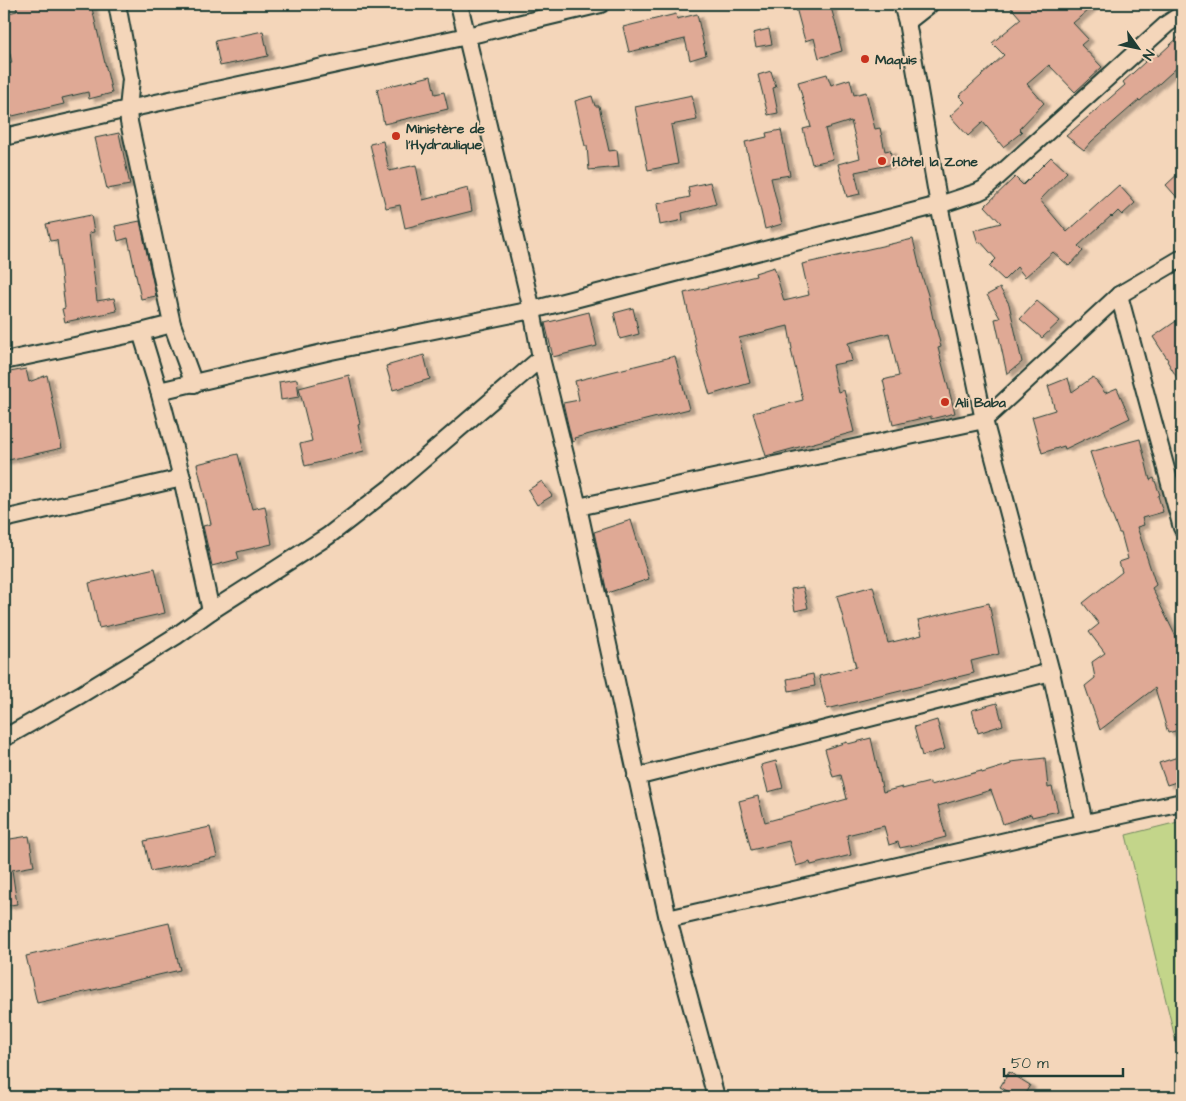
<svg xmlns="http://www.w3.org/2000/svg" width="1186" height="1101" font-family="'Architects Daughter',sans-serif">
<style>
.green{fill:#c3d58a;stroke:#71895f}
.building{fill:#dfa995;stroke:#1f3d34;filter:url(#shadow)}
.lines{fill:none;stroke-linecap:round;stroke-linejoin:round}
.minor-casing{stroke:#1f3d34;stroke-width:20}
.minor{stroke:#f4d6ba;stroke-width:16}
.poi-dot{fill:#c8321e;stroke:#f4d6ba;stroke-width:2}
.labels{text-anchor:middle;stroke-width:4;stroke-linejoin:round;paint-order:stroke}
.poi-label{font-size:14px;font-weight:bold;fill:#1f3d34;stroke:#f4d6ba;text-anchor:start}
</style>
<defs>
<filter id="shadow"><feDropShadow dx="5.5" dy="3" stdDeviation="1" flood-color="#0004"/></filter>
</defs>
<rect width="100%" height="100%" fill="#f4d6ba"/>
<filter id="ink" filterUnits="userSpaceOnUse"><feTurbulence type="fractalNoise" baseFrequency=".02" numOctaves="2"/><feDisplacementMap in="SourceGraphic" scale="10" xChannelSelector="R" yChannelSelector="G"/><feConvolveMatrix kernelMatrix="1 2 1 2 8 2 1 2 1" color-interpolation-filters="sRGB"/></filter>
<g filter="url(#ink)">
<path class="green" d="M 1182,821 L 1182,1067 L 1126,835 Z"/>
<g class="building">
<path d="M 16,4 L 91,4 L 112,93 L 89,99 L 88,92 L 62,98 L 64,104 L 4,118 L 4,64 L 12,63 L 4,28 L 4,14 L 17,11 Z"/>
<path d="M 795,4 L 830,4 L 840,39 L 839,39 L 842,51 L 819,58 L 814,38 L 805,41 Z"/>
<path d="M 1008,4 L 1095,4 L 1073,23 L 1088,39 L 1081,45 L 1102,67 L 1075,92 L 1049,65 L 1027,84 L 1044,103 L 1019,129 L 1022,132 L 1003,147 L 983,122 L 968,136 L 950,116 L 965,102 L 959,96 L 1004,55 L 992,43 L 1021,19 Z"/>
<path d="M 676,14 L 677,19 L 697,14 L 706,55 L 690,60 L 685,39 L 629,52 L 623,27 Z"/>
<path d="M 769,29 L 772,44 L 756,47 L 753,33 Z"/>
<path d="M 263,31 L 268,56 L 220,66 L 215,41 Z"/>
<path d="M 1182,34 L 1182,63 L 1140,101 L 1139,100 L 1092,141 L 1084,150 L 1066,136 L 1125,85 L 1123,82 L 1145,62 L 1143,59 L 1153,50 L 1158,56 Z"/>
<path d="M 771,71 L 776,87 L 773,88 L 778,113 L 768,115 L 758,75 Z"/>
<path d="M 827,74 L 831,85 L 850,79 L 854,95 L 866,92 L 875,129 L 880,128 L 885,151 L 890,150 L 893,164 L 855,172 L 860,194 L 847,197 L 838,164 L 860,158 L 851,121 L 825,129 L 833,159 L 812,164 L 803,129 L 811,127 L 798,82 Z"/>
<path d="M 431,76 L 435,94 L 444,92 L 448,109 L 384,124 L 377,89 Z"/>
<path d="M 692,95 L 697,120 L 671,125 L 678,164 L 648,170 L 635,107 Z"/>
<path d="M 592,96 L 595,106 L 599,106 L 609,151 L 617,150 L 619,167 L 589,170 L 587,146 L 585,146 L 575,101 Z"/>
<path d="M 781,130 L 790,175 L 771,178 L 782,224 L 765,229 L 745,142 L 767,137 L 766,133 Z"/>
<path d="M 119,133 L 130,185 L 107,189 L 95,138 Z"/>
<path d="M 383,141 L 389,171 L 416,165 L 423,200 L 468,188 L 472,211 L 405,228 L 400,205 L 386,208 L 375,165 L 370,144 Z"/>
<path d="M 1051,157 L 1067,172 L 1040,200 L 1067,232 L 1119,185 L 1135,203 L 1122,215 L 1118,211 L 1112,217 L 1111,216 L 1078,246 L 1083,251 L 1069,266 L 1053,252 L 1025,277 L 1017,267 L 1004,280 L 989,266 L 996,259 L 981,242 L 978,243 L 974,230 L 1001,223 L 985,206 L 1015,177 L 1023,185 Z"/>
<path d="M 1182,170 L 1182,203 L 1166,185 Z"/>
<path d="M 710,182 L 716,204 L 682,213 L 683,220 L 660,225 L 657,204 L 690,197 L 688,187 Z"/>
<path d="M 91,215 L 94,232 L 89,233 L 97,301 L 114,298 L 117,311 L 65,322 L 62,309 L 65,308 L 57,240 L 50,241 L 46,224 Z"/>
<path d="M 140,221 L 156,296 L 141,299 L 128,238 L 118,241 L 115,226 Z"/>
<path d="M 913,239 L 921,273 L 928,295 L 933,319 L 934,319 L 941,347 L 938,348 L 955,413 L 931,419 L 931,416 L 893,425 L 883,380 L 899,376 L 889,333 L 848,343 L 852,361 L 832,365 L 838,392 L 844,390 L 854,432 L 766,456 L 753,413 L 803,400 L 791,350 L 792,349 L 788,326 L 739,338 L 750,383 L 710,395 L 697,351 L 684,293 L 756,276 L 755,273 L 774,267 L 784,301 L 809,295 L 802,264 Z"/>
<path d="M 1000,288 L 1009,304 L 1022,362 L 1007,374 L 995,319 L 1000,318 L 987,295 Z"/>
<path d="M 1037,301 L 1060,321 L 1042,338 L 1020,319 Z"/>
<path d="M 633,308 L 639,334 L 620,339 L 614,313 Z"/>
<path d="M 589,312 L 597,346 L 553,357 L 545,323 Z"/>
<path d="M 1182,317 L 1182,386 L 1167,361 L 1168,360 L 1153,337 Z"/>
<path d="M 424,355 L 430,379 L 393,390 L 386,366 Z"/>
<path d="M 675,356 L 689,409 L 574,438 L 575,441 L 572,442 L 563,403 L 579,400 L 575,381 Z"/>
<path d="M 26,369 L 29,382 L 47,375 L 62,448 L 4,461 L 4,373 Z"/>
<path d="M 349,375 L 360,424 L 358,425 L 364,451 L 305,466 L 300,444 L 312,441 L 299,388 Z"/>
<path d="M 1093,377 L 1105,393 L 1117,388 L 1130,418 L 1065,449 L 1064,446 L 1042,453 L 1032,417 L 1055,410 L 1048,386 L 1068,378 L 1072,392 Z"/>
<path d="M 297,379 L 299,397 L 281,400 L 279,382 Z"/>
<path d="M 1140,439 L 1150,480 L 1154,478 L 1160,495 L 1158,496 L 1163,512 L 1142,518 L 1144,525 L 1137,527 L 1156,585 L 1152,588 L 1177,639 L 1182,637 L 1182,678 L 1178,679 L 1182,694 L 1182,729 L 1168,733 L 1155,688 L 1100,730 L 1085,686 L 1095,678 L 1092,662 L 1105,653 L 1089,632 L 1099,624 L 1083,603 L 1122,572 L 1119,562 L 1128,559 L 1121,533 L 1119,533 L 1106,500 L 1090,452 Z"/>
<path d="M 238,454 L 252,509 L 265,506 L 272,544 L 237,552 L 239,559 L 212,566 L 203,526 L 211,524 L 197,464 Z"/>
<path d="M 542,481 L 552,496 L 537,505 L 528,490 Z"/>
<path d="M 631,520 L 649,579 L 607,593 L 594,532 Z"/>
<path d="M 155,568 L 165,613 L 99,628 L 89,583 Z"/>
<path d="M 873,586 L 888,643 L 922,635 L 918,620 L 989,603 L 999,654 L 971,661 L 974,673 L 827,709 L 819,676 L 856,667 L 837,596 Z"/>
<path d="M 803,587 L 808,608 L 795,611 L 791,589 Z"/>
<path d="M 813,674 L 815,686 L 789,691 L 787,679 Z"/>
<path d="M 997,703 L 1003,725 L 978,733 L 972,710 Z"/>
<path d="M 937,720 L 945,749 L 922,756 L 914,727 Z"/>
<path d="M 871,738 L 883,792 L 902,787 L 902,789 L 930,782 L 930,785 L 981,771 L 982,773 L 1011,764 L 1011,762 L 1045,758 L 1048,788 L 1052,787 L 1058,811 L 1032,817 L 1031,814 L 1003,824 L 991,790 L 938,806 L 946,837 L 923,843 L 900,848 L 898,842 L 889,845 L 884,826 L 847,835 L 851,855 L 811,865 L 810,862 L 796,866 L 789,841 L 751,850 L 739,801 L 758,796 L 765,822 L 847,799 L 841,775 L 833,777 L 825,749 L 847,742 L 848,744 Z"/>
<path d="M 1178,757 L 1182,770 L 1182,780 L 1167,785 L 1159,763 Z"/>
<path d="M 776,761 L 783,788 L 768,792 L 761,765 Z"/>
<path d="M 210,827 L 217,857 L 151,871 L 144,841 Z"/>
<path d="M 29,836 L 34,866 L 12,870 L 17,904 L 4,906 L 4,840 Z"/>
<path d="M 169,923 L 180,970 L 37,1003 L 26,956 Z"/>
<path d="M 1009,1072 L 1030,1085 L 1023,1097 L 1018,1097 L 1000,1087 Z"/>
</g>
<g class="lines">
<defs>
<g id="minor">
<path d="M 117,4 L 131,79 L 128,109 L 129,122 L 172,324 L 194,384"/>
<path d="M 459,4 L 532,310 L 541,358 L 578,507 L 668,919 L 716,1097"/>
<path d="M 902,4 L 907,22 L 939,205 L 984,420 L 1051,672 L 1084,823"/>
<path d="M 907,22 L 930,4"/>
<path d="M 4,137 L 128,109 L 467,36 L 601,4"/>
<path d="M 1119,295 L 1182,528"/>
<path d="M 141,332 L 159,391 L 182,478 L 211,611"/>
<path d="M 4,361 L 141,332 L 172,324"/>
<path d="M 159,391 L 331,351 L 532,310 L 939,205 L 978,192 L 984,189 L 1167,24 L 1182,14"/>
<path d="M 578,507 L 984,420 L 1119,295 L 1182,258"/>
<path d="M 4,519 L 182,478"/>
<path d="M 4,738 L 80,695 L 131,664 L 176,636 L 211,611 L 328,536 L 390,488 L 541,358"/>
<path d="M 636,777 L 1051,672"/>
<path d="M 668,919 L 1062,828 L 1182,802"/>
</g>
</defs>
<use href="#minor" class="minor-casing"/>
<use href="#minor" class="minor"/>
</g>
</g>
<g class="poi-dot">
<circle cx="865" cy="59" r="5"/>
<circle cx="396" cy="136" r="5"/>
<circle cx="882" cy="161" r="5"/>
<circle cx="945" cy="402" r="5"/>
</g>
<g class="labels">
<g class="poi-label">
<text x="875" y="64">Maquis</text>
<text x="406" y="133">Ministère de<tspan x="406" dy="16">l'Hydraulique</tspan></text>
<text x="892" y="166">Hôtel la Zone</text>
<text x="955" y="407">Ali Baba</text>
</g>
</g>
<rect width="1186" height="1101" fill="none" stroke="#f4d6ba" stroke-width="20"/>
<rect x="10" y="10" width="1166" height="1081" fill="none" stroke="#1f3d34" stroke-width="2" filter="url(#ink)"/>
<g transform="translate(1138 48) rotate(123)" stroke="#f4d6ba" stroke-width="4" paint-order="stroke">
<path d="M0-4L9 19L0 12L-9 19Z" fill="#1f3d34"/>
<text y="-8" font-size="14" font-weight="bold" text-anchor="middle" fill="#1f3d34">N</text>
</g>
<path d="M1004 1068v8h119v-8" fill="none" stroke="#1f3d34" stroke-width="2.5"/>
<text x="1011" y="1068" font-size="15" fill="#1f3d34" stroke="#f4d6ba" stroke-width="4" paint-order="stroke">50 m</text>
</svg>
